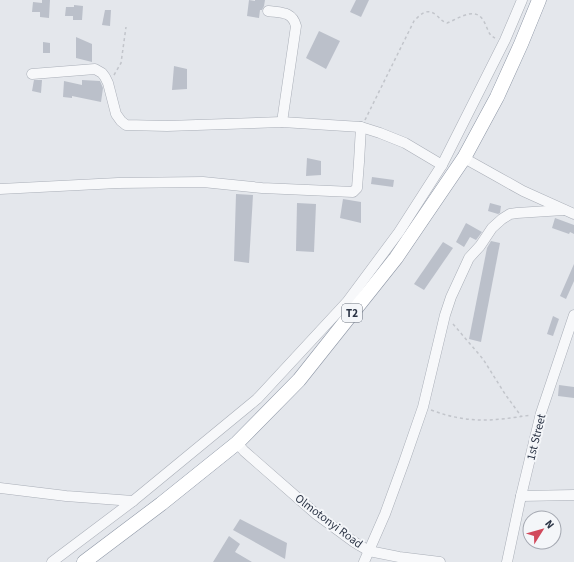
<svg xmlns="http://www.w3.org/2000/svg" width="574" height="562" font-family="'Source Sans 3',sans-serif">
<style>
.building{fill:#bbc0ca}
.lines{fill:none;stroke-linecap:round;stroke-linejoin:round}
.minor-casing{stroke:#a9aeb7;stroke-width:11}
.highway-casing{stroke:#8b94a3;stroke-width:15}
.path{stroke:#c2c5cb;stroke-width:1.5;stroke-dasharray:3 3;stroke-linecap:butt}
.minor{stroke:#f7f8fa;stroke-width:10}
.highway{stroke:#fff;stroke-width:14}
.labels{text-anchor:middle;stroke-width:4;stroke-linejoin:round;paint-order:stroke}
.shield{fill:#f4f6f9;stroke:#676e7b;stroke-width:1}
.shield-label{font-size:11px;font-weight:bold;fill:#2b3445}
.street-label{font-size:12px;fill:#2b3445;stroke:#f4f6f9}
</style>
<rect width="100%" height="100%" fill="#e4e7ec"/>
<g class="building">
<path d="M 42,0 L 50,0 L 49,18 L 40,17 L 40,12 L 32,12 L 33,2 L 42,3 Z"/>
<path d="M 249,0 L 255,1 L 255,0 L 265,0 L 264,6 L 262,10 L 260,10 L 259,18 L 247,16 Z"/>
<path d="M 356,0 L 369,0 L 361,17 L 350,12 Z"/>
<path d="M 74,5 L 83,6 L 82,20 L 73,20 L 73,16 L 65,16 L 66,7 L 74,7 Z"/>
<path d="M 105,10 L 111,10 L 110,26 L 102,25 Z"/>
<path d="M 319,31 L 340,41 L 326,69 L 306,58 Z"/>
<path d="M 76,37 L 92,44 L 92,62 L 76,58 Z"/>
<path d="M 43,42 L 50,43 L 50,53 L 43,53 Z"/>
<path d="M 174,66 L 187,69 L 187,89 L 172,90 Z"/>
<path d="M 34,80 L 42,80 L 41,93 L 32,91 Z"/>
<path d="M 82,80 L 100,81 L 103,88 L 101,102 L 72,96 L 72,98 L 63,97 L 64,81 L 82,85 Z"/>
<path d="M 307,158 L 321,161 L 321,175 L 306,176 Z"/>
<path d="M 372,177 L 394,180 L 393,187 L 371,184 Z"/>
<path d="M 236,194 L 253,195 L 249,263 L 234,261 Z"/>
<path d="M 343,199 L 361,202 L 361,223 L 340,218 Z"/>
<path d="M 297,203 L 316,204 L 314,252 L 296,251 Z"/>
<path d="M 490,203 L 501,206 L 500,213 L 498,214 L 488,211 Z"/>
<path d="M 555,218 L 574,225 L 574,234 L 570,232 L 569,234 L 552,228 Z"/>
<path d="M 466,223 L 482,232 L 476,240 L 470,237 L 464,247 L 456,242 Z"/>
<path d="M 491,241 L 500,243 L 481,342 L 469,339 L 487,248 Z"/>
<path d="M 443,242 L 453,248 L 424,290 L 414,284 Z"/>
<path d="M 574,264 L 574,281 L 566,299 L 560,296 Z"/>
<path d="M 553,316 L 559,319 L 553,336 L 547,334 Z"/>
<path d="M 559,385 L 574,387 L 574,398 L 558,396 Z"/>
<path d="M 240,519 L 287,543 L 285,559 L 233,530 Z"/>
<path d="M 229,536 L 240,544 L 235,552 L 252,562 L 213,562 Z"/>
</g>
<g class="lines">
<defs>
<g id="minor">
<path d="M 268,11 C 281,13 292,11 296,26 L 282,122"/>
<path d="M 32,74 L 95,69 L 102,73 L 105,77 L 108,83 L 116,114 L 121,121 L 126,125 L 167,126 L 282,122 L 361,127 L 380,133 L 405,143 L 442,165"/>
<path d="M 464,158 L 498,177 L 523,191 L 574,214"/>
<path d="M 0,189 L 118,183 L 203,182 L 262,188 L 353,192 L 357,188 L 359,162 L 361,127"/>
<path d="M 237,443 L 244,451 L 316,514 L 354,542 L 369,551 L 399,557 L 440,562"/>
<path d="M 0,488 L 66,496 L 133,501"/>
<path d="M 521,496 L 574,495"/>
<path d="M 52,562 L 133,501 L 257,399 L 347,302 L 399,232 L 442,165 L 505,40 L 522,0"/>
<path d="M 364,562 L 385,514 L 404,462 L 423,407 L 445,315 L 451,297 L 469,258 L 480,246 L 492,228 L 502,219 L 510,214 L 517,213 L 548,211 L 564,210"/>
<path d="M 507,562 L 521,496 L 541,413 L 574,315"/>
</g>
<path id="highway" d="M 84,562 L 161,504 L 237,443 L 299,380 L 396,258 L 464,158 L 497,97 L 521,44 L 539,0"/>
</defs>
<use href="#minor" class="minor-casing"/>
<use href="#highway" class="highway-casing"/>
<g class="path">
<path d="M 114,75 L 121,63 L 126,27"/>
<path d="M 365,120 L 414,21 C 420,15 427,7 436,15 C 440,18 441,21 447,23 C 462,17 478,4 486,26 C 489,32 489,35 495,38"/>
<path d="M 453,324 L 483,359 L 505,394 L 521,416"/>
<path d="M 431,410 C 469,424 493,421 531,415"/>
</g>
<use href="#minor" class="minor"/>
<use href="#highway" class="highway"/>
</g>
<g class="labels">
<rect class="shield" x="342" y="304" width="20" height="18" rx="3"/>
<g class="shield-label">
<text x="352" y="317">T2</text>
</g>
<g class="street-label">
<text transform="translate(536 437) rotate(-76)" y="4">1st Street</text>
<text transform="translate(329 521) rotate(37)" y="4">Olmotonyi Road</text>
</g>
</g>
<g transform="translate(542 530) rotate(53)"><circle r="19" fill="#f4f6f9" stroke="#a4a8b1"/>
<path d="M0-3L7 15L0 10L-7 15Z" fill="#d1495b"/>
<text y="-6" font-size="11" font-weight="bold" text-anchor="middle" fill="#2b3445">N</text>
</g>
</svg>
